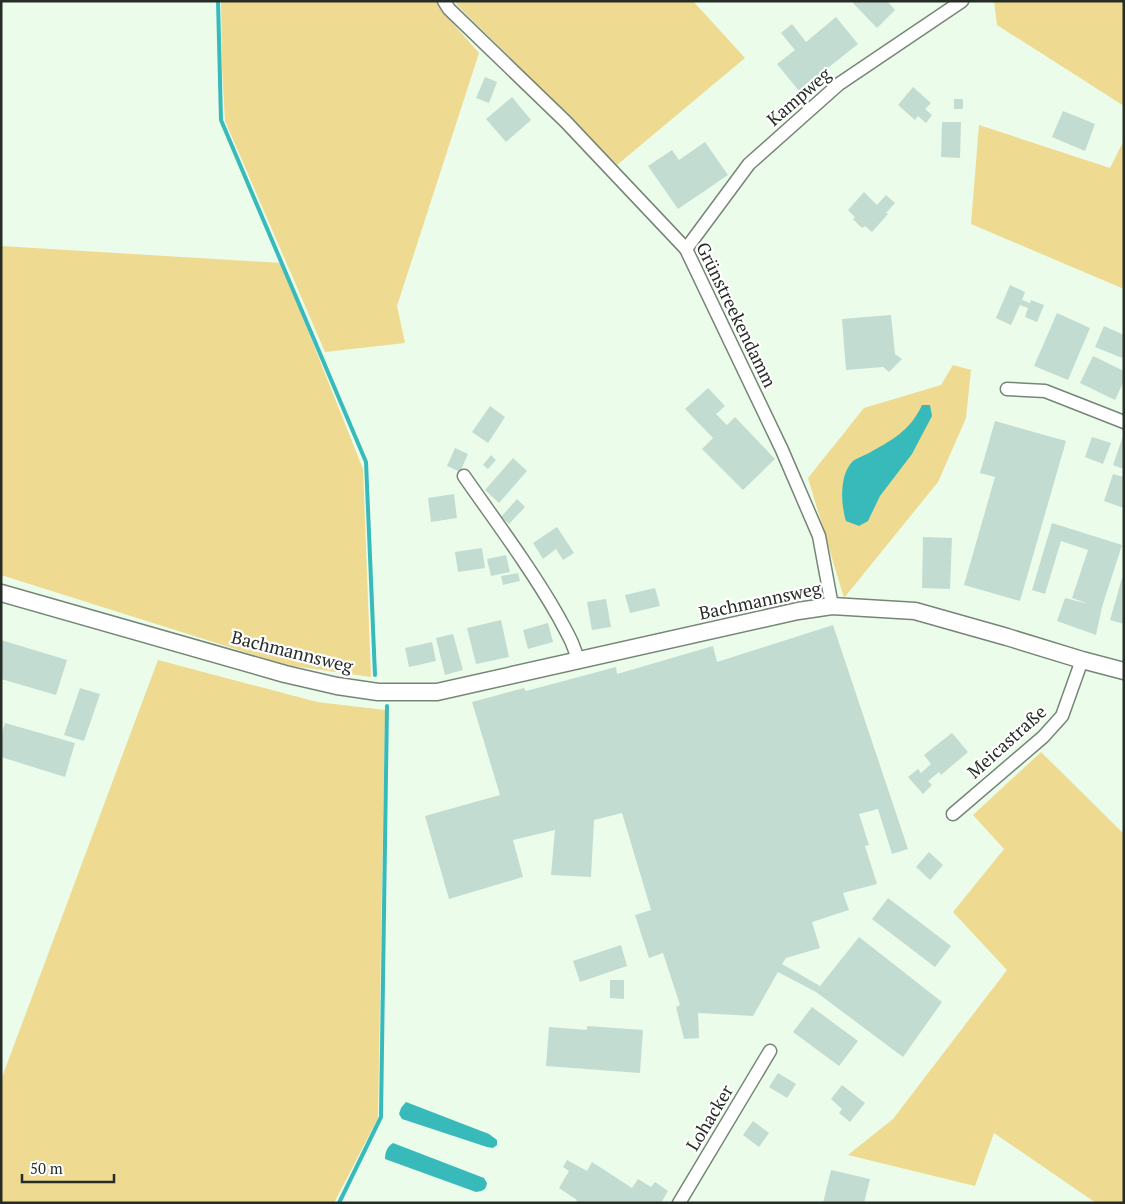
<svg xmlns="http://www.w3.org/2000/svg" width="1125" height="1204" font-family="'PT Serif',serif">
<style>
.green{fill:#efda91}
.water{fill:#39baba}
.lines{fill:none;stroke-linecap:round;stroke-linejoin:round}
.stream{stroke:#39baba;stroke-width:4}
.building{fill:#c3dcd2}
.minor-casing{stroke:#768676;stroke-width:15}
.tertiary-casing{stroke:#768676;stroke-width:19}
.minor{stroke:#fff;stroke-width:12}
.tertiary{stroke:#fff;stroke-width:16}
.labels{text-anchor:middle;stroke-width:4.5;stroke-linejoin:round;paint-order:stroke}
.street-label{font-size:18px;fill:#262c26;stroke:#fff}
</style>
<rect width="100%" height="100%" fill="#ebfcea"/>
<g class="green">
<path d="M 221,1 L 436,1 L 441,10 L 479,53 L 397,306 L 405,343 L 325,352 L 225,121 L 222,67 Z"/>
<path d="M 455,1 L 693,1 L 745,58 L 617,165 L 458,6 Z"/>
<path d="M 994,1 L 1124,1 L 1124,106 L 997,25 Z"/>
<path d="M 979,125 L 1110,168 L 1124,140 L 1124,289 L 971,224 Z"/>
<path d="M 1,246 L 281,263 L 363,469 L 371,677 L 286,665 L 1,575 Z"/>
<path d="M 953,365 L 971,370 L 966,418 L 938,482 L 844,598 L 808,478 L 864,408 L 941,385 Z"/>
<path d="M 158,660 L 317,702 L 385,710 L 378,1118 L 334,1203 L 1,1203 L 1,1080 Z"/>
<path d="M 1041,752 L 1124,834 L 1124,1203 L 1096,1203 L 994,1133 L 975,1186 L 848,1155 L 893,1119 L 1007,970 L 953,912 L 1004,849 L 973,815 Z"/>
</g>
<g class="water">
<path d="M 922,405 L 930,405 L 932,416 L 912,454 L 880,496 L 868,521 L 859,526 L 846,521 C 841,505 839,476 852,462 C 856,458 864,456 869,453 C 892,440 910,431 922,405 Z"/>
<path d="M 406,1102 L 489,1134 L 497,1140 L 497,1145 L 493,1148 L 487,1147 L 402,1119 L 399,1114 L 401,1108 Z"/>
<path d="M 393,1143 L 484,1178 L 487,1183 C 486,1190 483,1191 476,1192 L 385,1159 C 385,1152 387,1147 393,1143 Z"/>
</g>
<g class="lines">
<g class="stream">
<path d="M 218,1 L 221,120 L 366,462 L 375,675"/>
<path d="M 339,1203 L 381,1117 L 387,706"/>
</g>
</g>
<g class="building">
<path d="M 851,1 L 887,1 L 895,10 L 877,28 Z"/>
<path d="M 836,17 L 858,44 L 799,91 L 777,64 L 795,50 L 781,33 L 792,24 L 806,42 Z"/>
<path d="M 485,77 L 497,82 L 489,103 L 476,98 Z"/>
<path d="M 913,87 L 931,103 L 925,109 L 932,115 L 926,123 L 918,116 L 915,120 L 898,105 Z"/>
<path d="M 512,97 L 531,120 L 506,142 L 486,119 Z"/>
<rect x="954" y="99" width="9" height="10"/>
<path d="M 1063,111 L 1095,124 L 1085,151 L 1052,137 Z"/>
<path d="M 942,122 L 961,122 L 960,158 L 941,157 Z"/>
<path d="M 705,142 L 728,175 L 678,209 L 648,166 L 672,150 L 679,160 Z"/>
<path d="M 864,192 L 877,205 L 886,195 L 895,203 L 886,213 L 888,214 L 872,232 L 865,226 L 862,228 L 853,219 L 855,217 L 848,210 Z"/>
<path d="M 1010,285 L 1025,292 L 1022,300 L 1030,303 L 1031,300 L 1044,305 L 1037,322 L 1025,317 L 1028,308 L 1020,305 L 1011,325 L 996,318 Z"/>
<path d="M 1057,313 L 1090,328 L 1068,380 L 1034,366 Z"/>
<path d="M 891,315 L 895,354 L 902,359 L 889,372 L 883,367 L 846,370 L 842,319 Z"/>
<path d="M 1104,326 L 1124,335 L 1124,354 L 1122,358 L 1095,347 Z"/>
<path d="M 1093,356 L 1124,371 L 1124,381 L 1115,400 L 1080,383 Z"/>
<path d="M 708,388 L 725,406 L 716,414 L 727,425 L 735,417 L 775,459 L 743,490 L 702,449 L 713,438 L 685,409 Z"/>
<path d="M 490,406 L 505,417 L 488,443 L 472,432 Z"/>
<path d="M 995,421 L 1066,441 L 1020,601 L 964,585 L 995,477 L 980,473 Z"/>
<path d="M 1123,436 L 1124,436 L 1124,469 L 1113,465 Z"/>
<path d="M 1092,437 L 1111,443 L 1103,464 L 1085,457 Z"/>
<path d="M 455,448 L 468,454 L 460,472 L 447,466 Z"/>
<path d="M 491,455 L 496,460 L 488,469 L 483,465 Z"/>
<path d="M 513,458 L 527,471 L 499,503 L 485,490 Z"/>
<path d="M 1113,474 L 1124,477 L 1124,508 L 1104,501 Z"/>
<path d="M 454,494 L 457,518 L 431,522 L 428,498 Z"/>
<path d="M 517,499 L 525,507 L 509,524 L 501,517 Z"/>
<path d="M 1052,523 L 1122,545 L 1102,607 L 1096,635 L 1057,621 L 1065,598 L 1089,604 L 1072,598 L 1088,550 L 1061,541 L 1045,594 L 1032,590 Z"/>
<path d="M 557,527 L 574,553 L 563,560 L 556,549 L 543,559 L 533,543 Z"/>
<path d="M 923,537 L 952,538 L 950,589 L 922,588 Z"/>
<path d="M 482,548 L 485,568 L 458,572 L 455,552 Z"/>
<path d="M 506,555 L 510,572 L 491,576 L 487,559 Z"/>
<path d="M 518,573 L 520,581 L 503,585 L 501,576 Z"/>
<path d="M 1122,578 L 1124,579 L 1124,624 L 1110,620 Z"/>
<path d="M 655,588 L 660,606 L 630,613 L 625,595 Z"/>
<path d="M 606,599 L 611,627 L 592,630 L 587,602 Z"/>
<path d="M 501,620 L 509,657 L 476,664 L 467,628 Z"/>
<path d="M 548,623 L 553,642 L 528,649 L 523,630 Z"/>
<path d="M 833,625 L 908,849 L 892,854 L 878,809 L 859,814 L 869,845 L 865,846 L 877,884 L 843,893 L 849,910 L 812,922 L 820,948 L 786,958 L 782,964 L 820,986 L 859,937 L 942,1002 L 903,1057 L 816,992 L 778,972 L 753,1016 L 698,1013 L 699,1038 L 684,1039 L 676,1007 L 680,1005 L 663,953 L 649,958 L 635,915 L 651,910 L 622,813 L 594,820 L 591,877 L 551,875 L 555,830 L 513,840 L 523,877 L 449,899 L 425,816 L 500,795 L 472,702 L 524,688 L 526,691 L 616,667 L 617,674 L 713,646 L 717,662 Z"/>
<path d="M 453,634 L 463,670 L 445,675 L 436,638 Z"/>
<path d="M 1,640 L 67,660 L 56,695 L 1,679 Z"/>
<path d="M 432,642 L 436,661 L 409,667 L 405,648 Z"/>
<path d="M 80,688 L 100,694 L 84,741 L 64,735 Z"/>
<path d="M 5,723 L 75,743 L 65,777 L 1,757 L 1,736 Z"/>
<path d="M 952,733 L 968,752 L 941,775 L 939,772 L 928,781 L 932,785 L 923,794 L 908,777 L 918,769 L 921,773 L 931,764 L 924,755 Z"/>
<path d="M 929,852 L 943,865 L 930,880 L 916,867 Z"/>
<path d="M 888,898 L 951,946 L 935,967 L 872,919 Z"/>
<path d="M 621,945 L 627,966 L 580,982 L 573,961 Z"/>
<path d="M 610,980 L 624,980 L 624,999 L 610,998 Z"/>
<path d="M 812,1007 L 858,1041 L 839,1066 L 793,1032 Z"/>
<path d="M 587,1026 L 643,1030 L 640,1073 L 546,1066 L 549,1027 L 587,1030 Z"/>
<path d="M 778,1073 L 796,1084 L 787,1098 L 769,1087 Z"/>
<path d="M 842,1085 L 865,1103 L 850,1122 L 839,1113 L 842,1109 L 831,1099 Z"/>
<path d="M 753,1121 L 769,1133 L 759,1147 L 743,1135 Z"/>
<path d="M 567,1160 L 587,1171 L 592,1162 L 632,1188 L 638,1179 L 651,1187 L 655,1182 L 668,1191 L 661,1203 L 575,1203 L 577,1200 L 559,1188 L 569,1171 L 563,1167 Z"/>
<path d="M 831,1170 L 870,1179 L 864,1203 L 823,1203 Z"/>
</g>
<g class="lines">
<defs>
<g id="minor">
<path d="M 444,1 L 449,9 L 566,122 L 686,249 L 782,450 L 819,536 L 832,606"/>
<path d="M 686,249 L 749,164 L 839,84 L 962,1"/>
<path d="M 1007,389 L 1045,391 L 1124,422"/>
<path d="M 464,476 C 496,522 530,567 558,616 C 566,631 575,645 578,662"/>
<path d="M 953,814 L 1043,737 L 1062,716 L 1082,660"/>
<path d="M 679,1203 L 770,1051"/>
</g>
<path id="tertiary" d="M 1,593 L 285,674 L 337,686 L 378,692 L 437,692 L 798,611 L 832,606 L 915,611 L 1007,637 L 1082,660 L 1124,671"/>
</defs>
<use href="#minor" class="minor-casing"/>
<use href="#tertiary" class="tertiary-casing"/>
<use href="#minor" class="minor"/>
<use href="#tertiary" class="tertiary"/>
</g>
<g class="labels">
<g class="street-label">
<text transform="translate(799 97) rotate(-41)" y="6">Kampweg</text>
<text transform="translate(736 315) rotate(64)" y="6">Grünstreekendamm</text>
<text transform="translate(760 601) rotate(-12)" y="6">Bachmannsweg</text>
<text transform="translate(292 652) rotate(14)" y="6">Bachmannsweg</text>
<text transform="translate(1007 742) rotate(-42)" y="6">Meicastraße</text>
<text transform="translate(710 1118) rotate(-59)" y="6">Lohacker</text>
</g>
</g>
<rect width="1125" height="1204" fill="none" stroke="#262c26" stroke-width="5"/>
<path d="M22 1174v8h92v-8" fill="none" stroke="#262c26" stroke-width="2.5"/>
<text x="30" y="1174" font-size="15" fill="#262c26" stroke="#ffffff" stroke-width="4" paint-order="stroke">50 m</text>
</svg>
